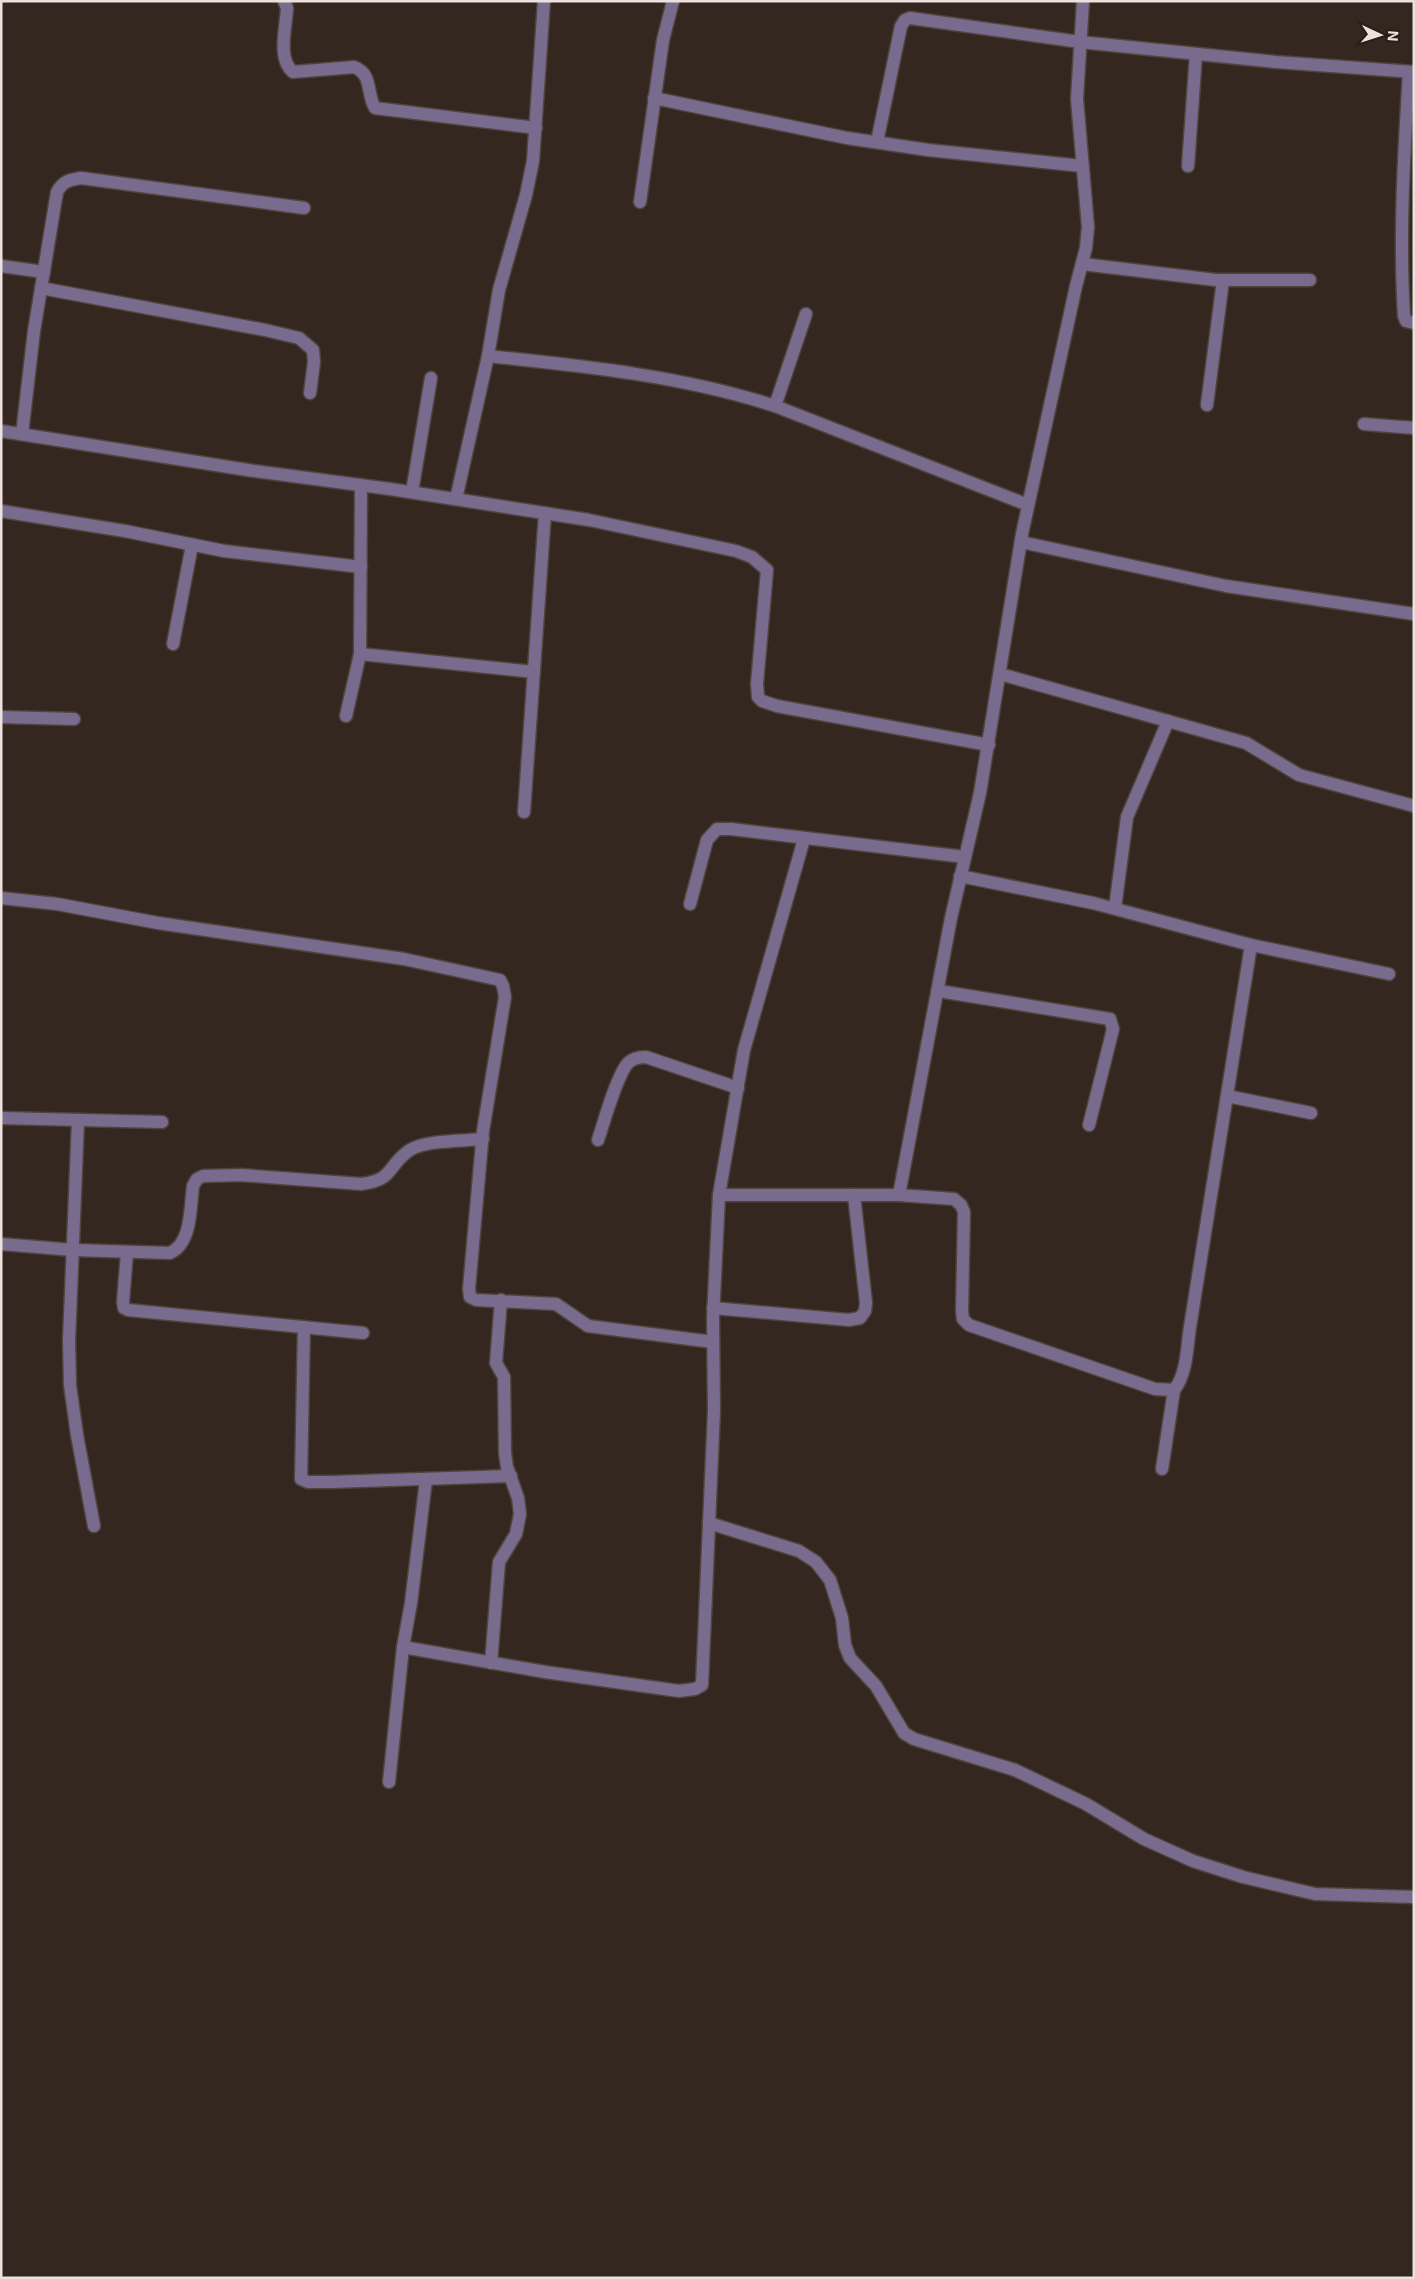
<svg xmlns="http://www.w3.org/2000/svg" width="1415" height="2279" font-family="Inter,sans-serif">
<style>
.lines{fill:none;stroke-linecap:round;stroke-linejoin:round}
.minor-casing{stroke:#50453e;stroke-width:15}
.minor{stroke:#796b8e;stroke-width:12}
</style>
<rect width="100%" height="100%" fill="#332720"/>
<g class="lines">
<defs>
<g id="minor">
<path d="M 284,1 L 287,8 C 286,28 277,59 293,72 L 354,67 C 373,74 366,93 375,108 L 536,128"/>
<path d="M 1409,72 C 1404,153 1399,234 1404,316 L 1406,321 L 1414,323"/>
<path d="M 654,98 L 847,138 L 928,150 L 1082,166"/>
<path d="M 877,142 L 901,26 L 905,20 L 910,18 L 1080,42 L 1276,62 L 1414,72"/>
<path d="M 1188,166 L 1196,54"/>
<path d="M 640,202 L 663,40 L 673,1"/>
<path d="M 1082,264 L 1216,280 L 1310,280"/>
<path d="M 1,266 L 44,272"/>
<path d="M 41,288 L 265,330 L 299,338 L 313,350 L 314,362 L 310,393"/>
<path d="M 488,356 C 584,366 683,376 775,406 L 1028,505"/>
<path d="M 1207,405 L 1223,280"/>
<path d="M 775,406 L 806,314"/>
<path d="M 1364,424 L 1414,428"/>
<path d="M 1,431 L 254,471 L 390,489 L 589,520 L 736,551 L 752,557 L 767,570 L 757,684 L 758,697 L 762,701 L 777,706 L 989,745"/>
<path d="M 22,434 L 34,331 L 57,192 C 63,181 69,180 81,178 L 304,208"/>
<path d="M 412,492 L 431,378"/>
<path d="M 456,499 L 488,356 L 499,290 L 526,195 L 533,161 L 544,1"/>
<path d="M 1,511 L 125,531 L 224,551 L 361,567"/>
<path d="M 1021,542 L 1226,586 L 1414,614"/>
<path d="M 173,644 L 192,545"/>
<path d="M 360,654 L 534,672"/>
<path d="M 1000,674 L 1246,743 L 1299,775 L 1414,806"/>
<path d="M 346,716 L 360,654 L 361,485"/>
<path d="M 1,717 L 74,719"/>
<path d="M 524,812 L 545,513"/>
<path d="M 960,876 L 1093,903 L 1251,945 L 1389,974"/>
<path d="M 1,898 L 57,904 L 158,923 L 404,959 L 500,980 L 503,986 L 505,997 L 483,1131 L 469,1289 L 470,1297 L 476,1300 L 556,1304 L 588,1326 L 713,1342"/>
<path d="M 690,904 L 707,840 L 717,829 L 731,829 L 965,857"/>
<path d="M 1115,908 L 1127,817 L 1168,721"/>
<path d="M 939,991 L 1110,1019 L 1113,1029 L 1089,1125"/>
<path d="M 1227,1096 L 1311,1113"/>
<path d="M 1,1118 L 162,1122"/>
<path d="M 78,1120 L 69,1341 L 70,1385 L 77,1435 L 94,1526"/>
<path d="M 598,1140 C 604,1122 617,1075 628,1063 C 633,1058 640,1057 646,1057 L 738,1088"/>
<path d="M 719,1195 L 899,1195 L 954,1199 L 961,1205 L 964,1212 L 962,1311 L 963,1319 L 969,1325 L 1155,1389 L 1174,1390 C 1187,1375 1187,1346 1190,1327 L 1251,945"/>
<path d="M 899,1195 L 951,918 L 980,793 L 1022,534 L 1076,286 L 1086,248 L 1088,227 L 1077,99 L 1083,1"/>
<path d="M 1,1244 L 73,1250 L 170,1253 C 192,1243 190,1208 193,1186 L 197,1179 L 203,1176 L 241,1175 L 361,1184 C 395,1180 387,1165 410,1150 C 425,1140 464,1141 483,1139"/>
<path d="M 127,1252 L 123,1302 L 124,1308 L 128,1310 L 363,1333"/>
<path d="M 713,1308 L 849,1320 L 860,1318 L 865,1311 L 866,1303 L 854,1195"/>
<path d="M 304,1327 L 301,1479 L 308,1482 L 331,1482 L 511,1476"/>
<path d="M 1162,1469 L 1174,1390"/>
<path d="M 709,1523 L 799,1551 L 816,1562 L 830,1580 L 842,1618 L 845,1645 L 850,1658 L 876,1686 L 904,1733 L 914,1739 L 1015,1770 L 1086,1804 L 1144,1839 L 1193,1861 L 1243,1877 L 1315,1894 L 1414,1897"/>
<path d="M 403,1647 L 545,1672 L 679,1691 L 695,1689 L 702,1685 L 714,1410 L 713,1318 L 719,1195 L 744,1050 L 804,839"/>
<path d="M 491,1663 L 499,1562 L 516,1534 L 520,1514 L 518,1498 L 507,1467 L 505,1453 L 504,1377 L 496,1363 L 501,1300"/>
<path d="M 389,1782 L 403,1647 L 411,1603 L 426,1480"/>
</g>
</defs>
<use href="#minor" class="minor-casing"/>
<use href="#minor" class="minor"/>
</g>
<rect width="1415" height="2279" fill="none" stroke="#ebe2de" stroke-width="5"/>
<g transform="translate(1380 35) rotate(94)" stroke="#291d17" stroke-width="4" paint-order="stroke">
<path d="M0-4L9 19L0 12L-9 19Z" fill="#ebe2de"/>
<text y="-8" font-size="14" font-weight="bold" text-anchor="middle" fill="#ebe2de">N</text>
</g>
</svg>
